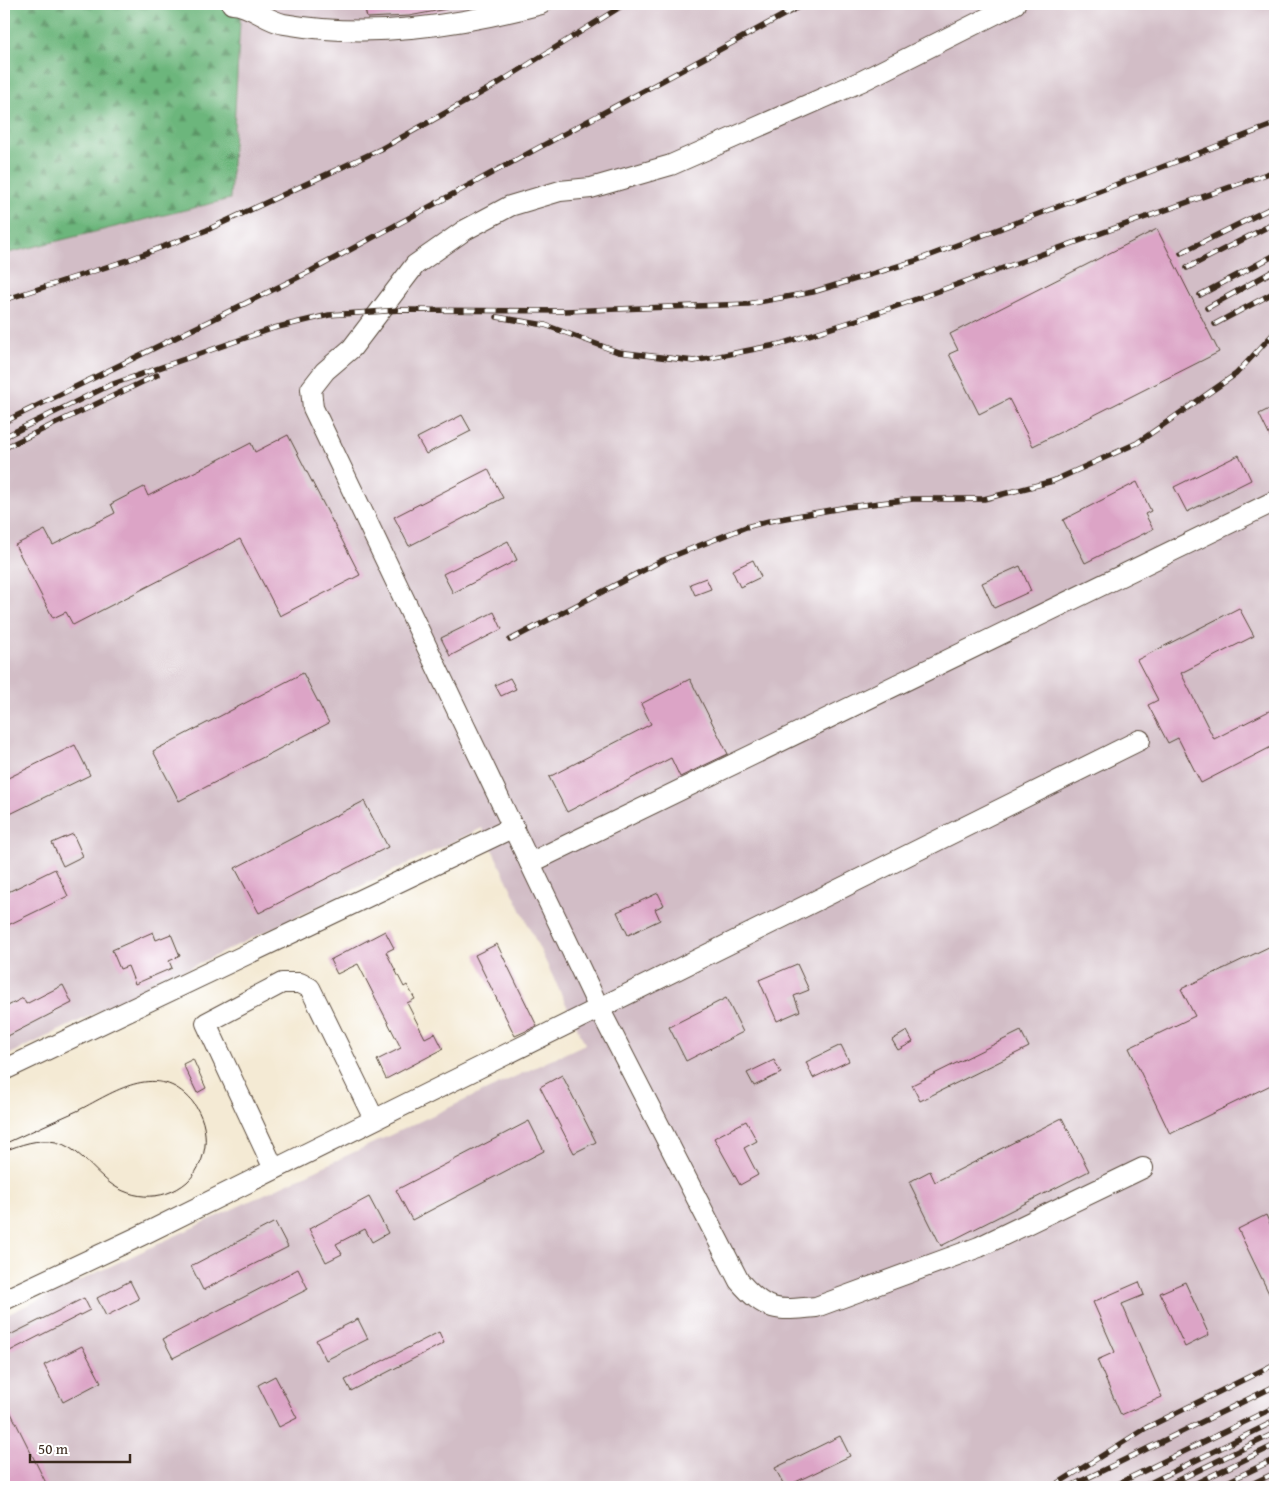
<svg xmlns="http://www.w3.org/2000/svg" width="1279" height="1491" font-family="'Gentium Book Plus',serif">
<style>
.industrial{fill:#d2bdc6}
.forest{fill:url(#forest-firs);stroke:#54704d}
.building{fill:#dca4c6}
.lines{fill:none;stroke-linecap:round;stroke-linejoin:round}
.minor-casing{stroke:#574739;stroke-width:22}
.minor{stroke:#fff;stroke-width:20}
.tram{stroke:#3b2a1e;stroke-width:1}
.rail-casing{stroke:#3b2a1e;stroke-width:5.5}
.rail{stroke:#fff;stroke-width:4;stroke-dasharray:11;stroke-linecap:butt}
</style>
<defs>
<pattern id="forest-firs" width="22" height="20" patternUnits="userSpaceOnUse" patternTransform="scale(1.25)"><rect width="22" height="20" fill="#6cb67c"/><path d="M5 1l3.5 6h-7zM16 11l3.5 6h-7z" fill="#5a9465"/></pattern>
</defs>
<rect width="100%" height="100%" fill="#fff"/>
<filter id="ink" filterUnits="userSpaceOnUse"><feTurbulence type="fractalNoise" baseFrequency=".02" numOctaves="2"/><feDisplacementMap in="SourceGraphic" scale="10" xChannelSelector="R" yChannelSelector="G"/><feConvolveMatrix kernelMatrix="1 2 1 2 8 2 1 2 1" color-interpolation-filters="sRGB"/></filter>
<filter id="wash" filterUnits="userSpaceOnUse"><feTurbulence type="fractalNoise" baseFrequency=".0096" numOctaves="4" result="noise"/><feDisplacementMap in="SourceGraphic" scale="20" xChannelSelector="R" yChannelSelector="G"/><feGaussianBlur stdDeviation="1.12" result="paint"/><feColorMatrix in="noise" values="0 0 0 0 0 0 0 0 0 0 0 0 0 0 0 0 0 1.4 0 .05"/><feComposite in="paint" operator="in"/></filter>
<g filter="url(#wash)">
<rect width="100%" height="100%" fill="#f4ead4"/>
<path class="industrial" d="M 241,4 L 1275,4 L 1275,1487 L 4,1487 L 4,1316 L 585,1044 L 482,828 L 4,1057 L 4,254 L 230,199 Z"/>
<path class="forest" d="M 4,4 L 241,4 L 230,199 L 4,254 Z"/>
<g id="blocks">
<g class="building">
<path d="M 394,4 L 447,4 L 447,9 L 409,16 L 367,18 L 365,9 Z"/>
<path d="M 1157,229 L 1219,352 L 1033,446 L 1009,399 L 979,414 L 949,354 L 958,350 L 950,334 Z"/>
<path d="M 1275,406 L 1275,447 L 1259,414 Z"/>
<path d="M 462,415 L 471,431 L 426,454 L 417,438 Z"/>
<path d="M 288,435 L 360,575 L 280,616 L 240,539 L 73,625 L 66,612 L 53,618 L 15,545 L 45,530 L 53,545 L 115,513 L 111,504 L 144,487 L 148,496 L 251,443 L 255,452 Z"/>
<path d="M 1239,455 L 1251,480 L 1187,512 L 1174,487 Z"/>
<path d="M 488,469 L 503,498 L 409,546 L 394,517 Z"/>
<path d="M 1137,482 L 1151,511 L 1145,514 L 1153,529 L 1085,563 L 1063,520 Z"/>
<path d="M 508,541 L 517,560 L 453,593 L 443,574 Z"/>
<path d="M 753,560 L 761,577 L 740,587 L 732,570 Z"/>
<path d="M 1020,566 L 1031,591 L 994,608 L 982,583 Z"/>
<path d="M 706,578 L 711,589 L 695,595 L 690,584 Z"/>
<path d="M 1239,608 L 1254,636 L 1181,673 L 1214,739 L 1275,708 L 1275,745 L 1201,783 L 1178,738 L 1168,743 L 1148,705 L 1158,700 L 1137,660 Z"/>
<path d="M 494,612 L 502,629 L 450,656 L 441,638 Z"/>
<path d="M 303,673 L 329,723 L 179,801 L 153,751 Z"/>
<path d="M 510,678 L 516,689 L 501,696 L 495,685 Z"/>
<path d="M 690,679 L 728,754 L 680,777 L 671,758 L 567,812 L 549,777 L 651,724 L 641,704 Z"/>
<path d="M 75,745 L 90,775 L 4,817 L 4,780 Z"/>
<path d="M 364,801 L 388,847 L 259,913 L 235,868 Z"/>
<path d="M 73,834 L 83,856 L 63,866 L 52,843 Z"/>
<path d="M 55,869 L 68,896 L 4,927 L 4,894 Z"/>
<path d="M 658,893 L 664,905 L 655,909 L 660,920 L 628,935 L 617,912 Z"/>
<path d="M 385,931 L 394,948 L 386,952 L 404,987 L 407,985 L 415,999 L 407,1003 L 425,1038 L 435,1033 L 443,1049 L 386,1079 L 377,1060 L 401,1048 L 358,964 L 337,974 L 330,960 Z"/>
<path d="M 153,932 L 156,940 L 171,934 L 180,956 L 169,961 L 172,968 L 135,984 L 128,966 L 120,969 L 112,950 Z"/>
<path d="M 497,944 L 537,1026 L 515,1036 L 475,955 Z"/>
<path d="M 1275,944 L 1275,1083 L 1170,1134 L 1129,1048 L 1195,1016 L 1181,989 Z"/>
<path d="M 797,964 L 809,990 L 794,996 L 800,1011 L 777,1021 L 759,980 Z"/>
<path d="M 63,985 L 72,1003 L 4,1038 L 4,1008 L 23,998 L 26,1004 Z"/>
<path d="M 726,998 L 743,1032 L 686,1061 L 669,1027 Z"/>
<path d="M 907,1031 L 913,1042 L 898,1050 L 892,1040 Z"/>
<path d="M 1021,1031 L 1029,1047 L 920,1101 L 912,1085 Z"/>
<path d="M 841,1045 L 849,1061 L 813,1078 L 806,1062 Z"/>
<path d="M 193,1059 L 206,1088 L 197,1093 L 183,1064 Z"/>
<path d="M 774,1060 L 781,1073 L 754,1086 L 747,1073 Z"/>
<path d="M 562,1075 L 596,1142 L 574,1153 L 540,1087 Z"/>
<path d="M 1062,1118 L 1089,1171 L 941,1246 L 909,1182 L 930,1171 L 935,1182 Z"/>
<path d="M 529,1121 L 544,1151 L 412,1220 L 396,1190 Z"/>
<path d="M 746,1121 L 757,1141 L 744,1148 L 758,1175 L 740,1185 L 714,1138 Z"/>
<path d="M 369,1197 L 388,1233 L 372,1242 L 365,1229 L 336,1244 L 342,1254 L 326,1262 L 309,1229 Z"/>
<path d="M 1266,1215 L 1275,1235 L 1275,1306 L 1238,1229 Z"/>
<path d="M 275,1222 L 288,1247 L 203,1290 L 191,1266 Z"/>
<path d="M 298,1269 L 308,1289 L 173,1358 L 163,1339 Z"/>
<path d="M 130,1281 L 139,1299 L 106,1316 L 97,1298 Z"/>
<path d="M 1139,1282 L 1144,1295 L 1122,1304 L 1162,1397 L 1121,1415 L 1097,1360 L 1115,1352 L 1093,1302 Z"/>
<path d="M 1185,1282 L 1209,1335 L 1185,1347 L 1160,1293 Z"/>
<path d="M 84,1298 L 90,1310 L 4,1354 L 4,1338 Z"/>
<path d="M 358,1319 L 368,1339 L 326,1360 L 316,1340 Z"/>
<path d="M 439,1332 L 444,1343 L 351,1391 L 345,1380 Z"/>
<path d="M 82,1346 L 101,1382 L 63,1402 L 44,1365 Z"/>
<path d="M 275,1376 L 297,1418 L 279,1427 L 258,1385 Z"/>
<path d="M 4,1399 L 48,1487 L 9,1487 L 4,1476 Z"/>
<path d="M 840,1436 L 850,1456 L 785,1487 L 775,1468 Z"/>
</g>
</g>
</g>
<g filter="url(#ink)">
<use href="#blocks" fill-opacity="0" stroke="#574739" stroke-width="1"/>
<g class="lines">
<defs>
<g id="minor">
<path d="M 232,4 C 250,4 266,21 284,24 C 370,39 458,26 541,4"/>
<path d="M 1015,4 L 862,81 L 671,165 L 591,188 L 560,191 L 510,206 L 465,230 L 415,265 L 352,348 L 325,371 L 311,389 L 313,408 L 599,1008 L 739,1281 C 766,1312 776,1311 816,1307 L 979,1247 L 1143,1168"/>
<path d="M 530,863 L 1275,501"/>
<path d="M 4,1070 L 514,827"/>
<path d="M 274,1169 L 206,1023 L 282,983 L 300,983 L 310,988 L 374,1119"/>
<path d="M 4,1300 L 140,1236 L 1140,740"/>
</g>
</defs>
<use href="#minor" class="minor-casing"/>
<use href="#minor" class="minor"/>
<path class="tram" d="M 4,1144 C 28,1133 52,1122 77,1111 C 109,1095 151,1064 185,1094 C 196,1103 204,1119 205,1134 C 207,1151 200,1170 187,1182 C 162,1203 127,1200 104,1178 C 89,1165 76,1147 56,1142 C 38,1138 20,1145 4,1151"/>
<defs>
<g id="rail">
<path d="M 1181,253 L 1275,206"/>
<path d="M 1187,268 L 1275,223"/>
<path d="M 1200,295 L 1275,255"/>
<path d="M 4,300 L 128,260 L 207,230 L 381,149 L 497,84 L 625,4"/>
<path d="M 1207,308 L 1275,270"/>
<path d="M 497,317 L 545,325 L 618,352 L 694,361 L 781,344 L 863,318 L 1275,171"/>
<path d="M 1215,324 L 1275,292"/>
<path d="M 4,422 L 311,271 L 804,4"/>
<path d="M 4,437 L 110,385 L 274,328 L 329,315 L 400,310 L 565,311 L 748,304 L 813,292 L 915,261 L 1275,124"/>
<path d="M 4,448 L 157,375"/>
<path d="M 510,640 L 663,560 L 746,527 L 769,521 L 847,507 L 913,499 L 984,499 L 1053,481 L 1137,443 L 1236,374 L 1275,332"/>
<path d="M 1052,1487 L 1146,1428 L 1275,1364"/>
<path d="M 1069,1487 L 1275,1386"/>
<path d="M 1111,1487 L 1275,1407"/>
<path d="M 1142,1487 L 1275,1421"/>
<path d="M 1164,1487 L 1275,1433"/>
<path d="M 1188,1487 L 1275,1445"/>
<path d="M 1217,1487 L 1275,1459"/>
<path d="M 1245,1487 L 1275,1473"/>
<path d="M 1266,1487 L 1275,1483"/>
</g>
</defs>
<use href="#rail" class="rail-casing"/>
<use href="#rail" class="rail"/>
</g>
</g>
<rect width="1279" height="1491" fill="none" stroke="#fff" stroke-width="20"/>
<path d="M30 1454v8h100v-8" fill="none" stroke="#3b2a1e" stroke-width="2.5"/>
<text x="38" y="1454" font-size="15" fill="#3b2a1e" stroke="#ffffff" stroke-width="4" paint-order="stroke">50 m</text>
</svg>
